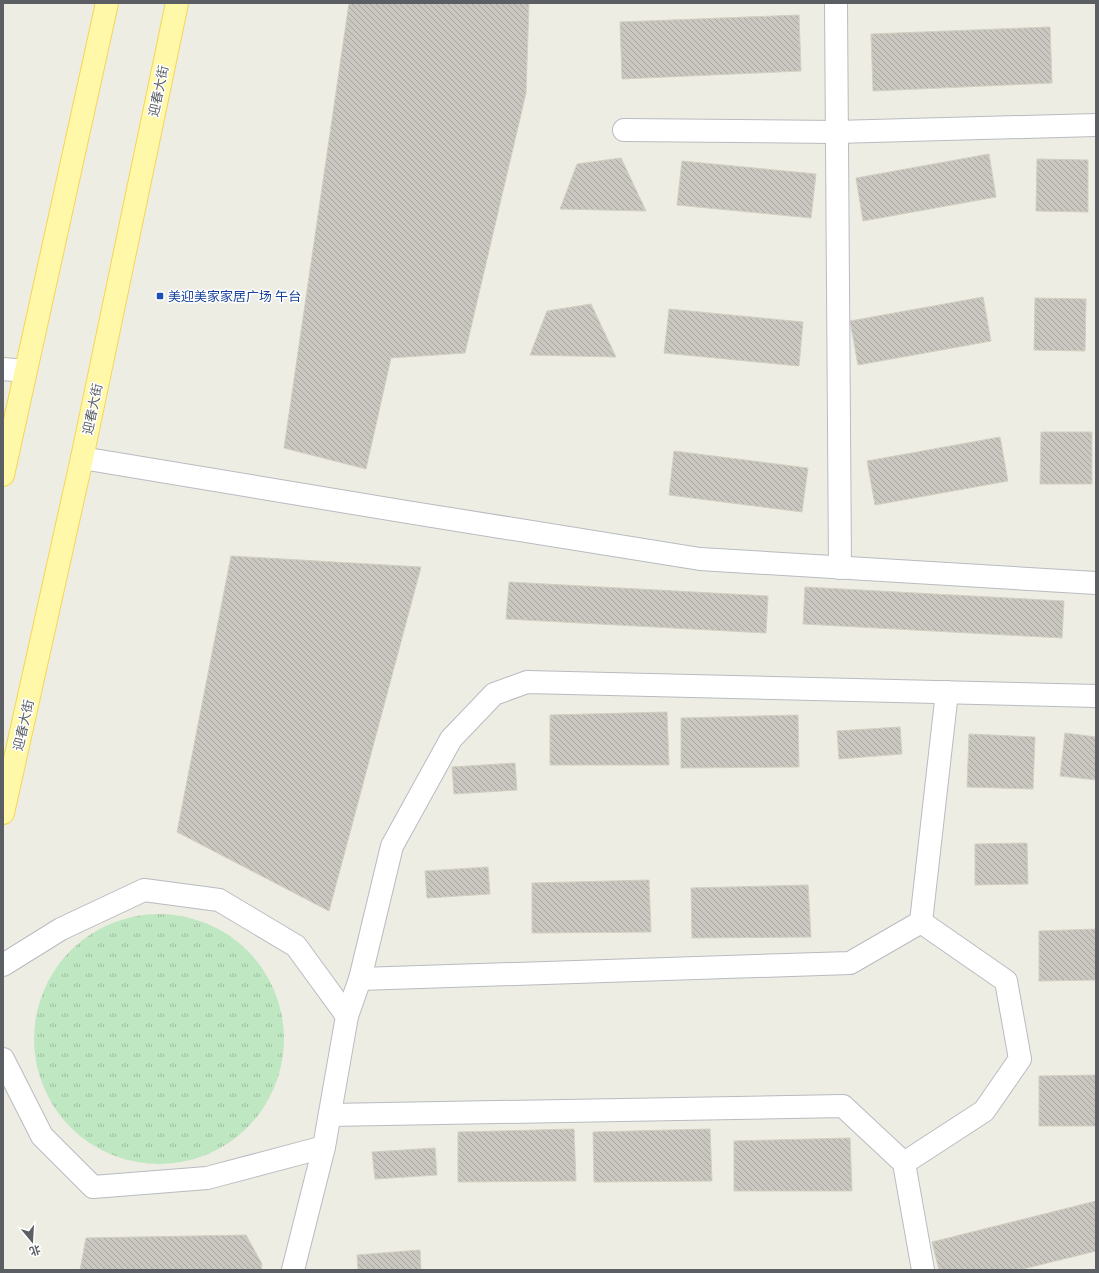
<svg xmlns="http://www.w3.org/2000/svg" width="1099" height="1273" font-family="'Archivo Narrow','Noto Sans SC',sans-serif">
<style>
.grass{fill:url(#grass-tufts)}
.building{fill:url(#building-back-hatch);stroke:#d3cfc1}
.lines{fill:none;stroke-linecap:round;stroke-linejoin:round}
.minor-casing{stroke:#b8bbc0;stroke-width:24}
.major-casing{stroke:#f4d656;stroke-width:24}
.minor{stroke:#fff;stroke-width:22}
.major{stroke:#fff8a8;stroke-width:22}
.transit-dot{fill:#1a4fb4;stroke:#fff;stroke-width:1.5}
.labels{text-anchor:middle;stroke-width:3;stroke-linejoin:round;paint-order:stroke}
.street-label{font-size:13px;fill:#5b5f64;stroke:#fff}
.transit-label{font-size:13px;fill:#164399;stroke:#fff;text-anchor:start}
</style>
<defs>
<pattern id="grass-tufts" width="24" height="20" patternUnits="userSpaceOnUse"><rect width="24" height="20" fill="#bfe7c2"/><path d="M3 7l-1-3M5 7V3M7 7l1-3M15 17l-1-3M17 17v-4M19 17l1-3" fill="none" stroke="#9ebea1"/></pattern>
<pattern id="building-back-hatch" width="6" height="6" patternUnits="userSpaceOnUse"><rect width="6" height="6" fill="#c9c7c0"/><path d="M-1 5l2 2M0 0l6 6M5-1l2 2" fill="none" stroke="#a6a5a0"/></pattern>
</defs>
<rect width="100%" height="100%" fill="#eeede3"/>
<circle class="grass" cx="159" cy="1039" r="125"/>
<g class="building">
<path d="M 349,3 L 529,3 L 526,93 L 465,353 L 391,358 L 366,469 L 284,448 Z"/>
<path d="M 799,15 L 801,71 L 622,79 L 620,22 Z"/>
<path d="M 1050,27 L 1052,83 L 873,91 L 871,34 Z"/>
<path d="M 989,154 L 996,197 L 863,221 L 856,178 Z"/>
<path d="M 621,158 L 646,211 L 560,209 L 577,164 Z"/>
<path d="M 1037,159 L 1088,160 L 1088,212 L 1036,211 Z"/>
<path d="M 682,161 L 816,174 L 811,218 L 677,205 Z"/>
<path d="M 983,297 L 991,341 L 858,365 L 850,321 Z"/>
<path d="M 1035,298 L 1086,299 L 1085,351 L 1034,350 Z"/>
<path d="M 591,304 L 616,357 L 530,355 L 547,311 Z"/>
<path d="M 669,309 L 803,322 L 799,366 L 664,353 Z"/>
<path d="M 1041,432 L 1092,432 L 1092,484 L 1040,484 Z"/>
<path d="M 1000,437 L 1008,481 L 875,505 L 867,461 Z"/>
<path d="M 674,451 L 808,468 L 802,512 L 669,495 Z"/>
<path d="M 231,556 L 421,567 L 329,911 L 177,832 Z"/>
<path d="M 509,582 L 768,596 L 766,633 L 506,619 Z"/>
<path d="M 805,587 L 1064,601 L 1062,638 L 803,624 Z"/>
<path d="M 667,712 L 669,765 L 550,765 L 550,715 Z"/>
<path d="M 798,715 L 799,767 L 681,768 L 681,718 Z"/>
<path d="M 900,727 L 902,754 L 839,759 L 837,731 Z"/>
<path d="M 1065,733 L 1096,737 L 1096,780 L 1060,776 Z"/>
<path d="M 969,734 L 1035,737 L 1033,789 L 967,787 Z"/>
<path d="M 515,763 L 517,790 L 454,794 L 452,767 Z"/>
<path d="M 1027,843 L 1028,884 L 975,885 L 975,844 Z"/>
<path d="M 488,867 L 490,894 L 427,898 L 425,871 Z"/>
<path d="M 649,880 L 651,932 L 532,933 L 532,883 Z"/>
<path d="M 808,885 L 811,937 L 692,938 L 691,888 Z"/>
<path d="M 1096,929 L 1096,980 L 1039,981 L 1039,931 Z"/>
<path d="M 1096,1075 L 1096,1126 L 1039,1126 L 1039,1076 Z"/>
<path d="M 574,1129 L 576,1181 L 458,1182 L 458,1132 Z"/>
<path d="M 710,1129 L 712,1181 L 594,1182 L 593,1132 Z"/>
<path d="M 850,1138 L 852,1191 L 734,1191 L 734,1141 Z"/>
<path d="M 435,1148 L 437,1175 L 375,1179 L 372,1152 Z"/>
<path d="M 1096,1201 L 1096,1251 L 1019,1270 L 939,1270 L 932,1242 Z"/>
<path d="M 246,1235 L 262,1264 L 261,1270 L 80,1270 L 86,1238 Z"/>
<path d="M 420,1250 L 421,1270 L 358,1270 L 357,1255 Z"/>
</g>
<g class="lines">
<defs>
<g id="minor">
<path d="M 836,3 L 840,568"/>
<path d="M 624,130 L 836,132 L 1096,125"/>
<path d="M 3,369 L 25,371"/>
<path d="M 82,458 L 407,512 L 700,559 L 1096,583"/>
<path d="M 3,965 L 61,929 L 144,890 L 219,900 L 296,946 L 347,1016"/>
<path d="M 360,979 L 850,963 L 921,922 L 947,692"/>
<path d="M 3,1059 L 42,1136 L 93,1187 L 207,1178 L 324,1147"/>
<path d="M 330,1115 L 843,1106 L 904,1163 L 923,1270"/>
<path d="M 904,1163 L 984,1111 L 1020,1059 L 1006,981 L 921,922"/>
<path d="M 293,1270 L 324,1147 L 347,1016 L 360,979 L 392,846 L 451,739 L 494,694 L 527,682 L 1096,696"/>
</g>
<g id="major">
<path d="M 3,475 L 107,3"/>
<path d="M 3,813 L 82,458 L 177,3"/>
</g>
</defs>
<use href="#minor" class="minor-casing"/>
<use href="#major" class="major-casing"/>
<use href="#minor" class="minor"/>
<use href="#major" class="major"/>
</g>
<rect class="transit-dot" x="156" y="292" width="8" height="8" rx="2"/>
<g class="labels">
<g class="street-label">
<text transform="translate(158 91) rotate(-78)" y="5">迎春大街</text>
<text transform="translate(92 409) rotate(-78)" y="5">迎春大街</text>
<text transform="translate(23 725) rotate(-77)" y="5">迎春大街</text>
</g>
<g class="transit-label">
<text x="168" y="301">美迎美家家居广场 午台</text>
</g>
</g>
<rect width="1099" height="1273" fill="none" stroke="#5b5f64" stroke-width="8"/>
<g transform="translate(32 1241) rotate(162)" stroke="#ffffff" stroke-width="3" paint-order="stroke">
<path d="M0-3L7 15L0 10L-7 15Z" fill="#5b5f64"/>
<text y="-6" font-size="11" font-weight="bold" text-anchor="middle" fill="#5b5f64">北</text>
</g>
</svg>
